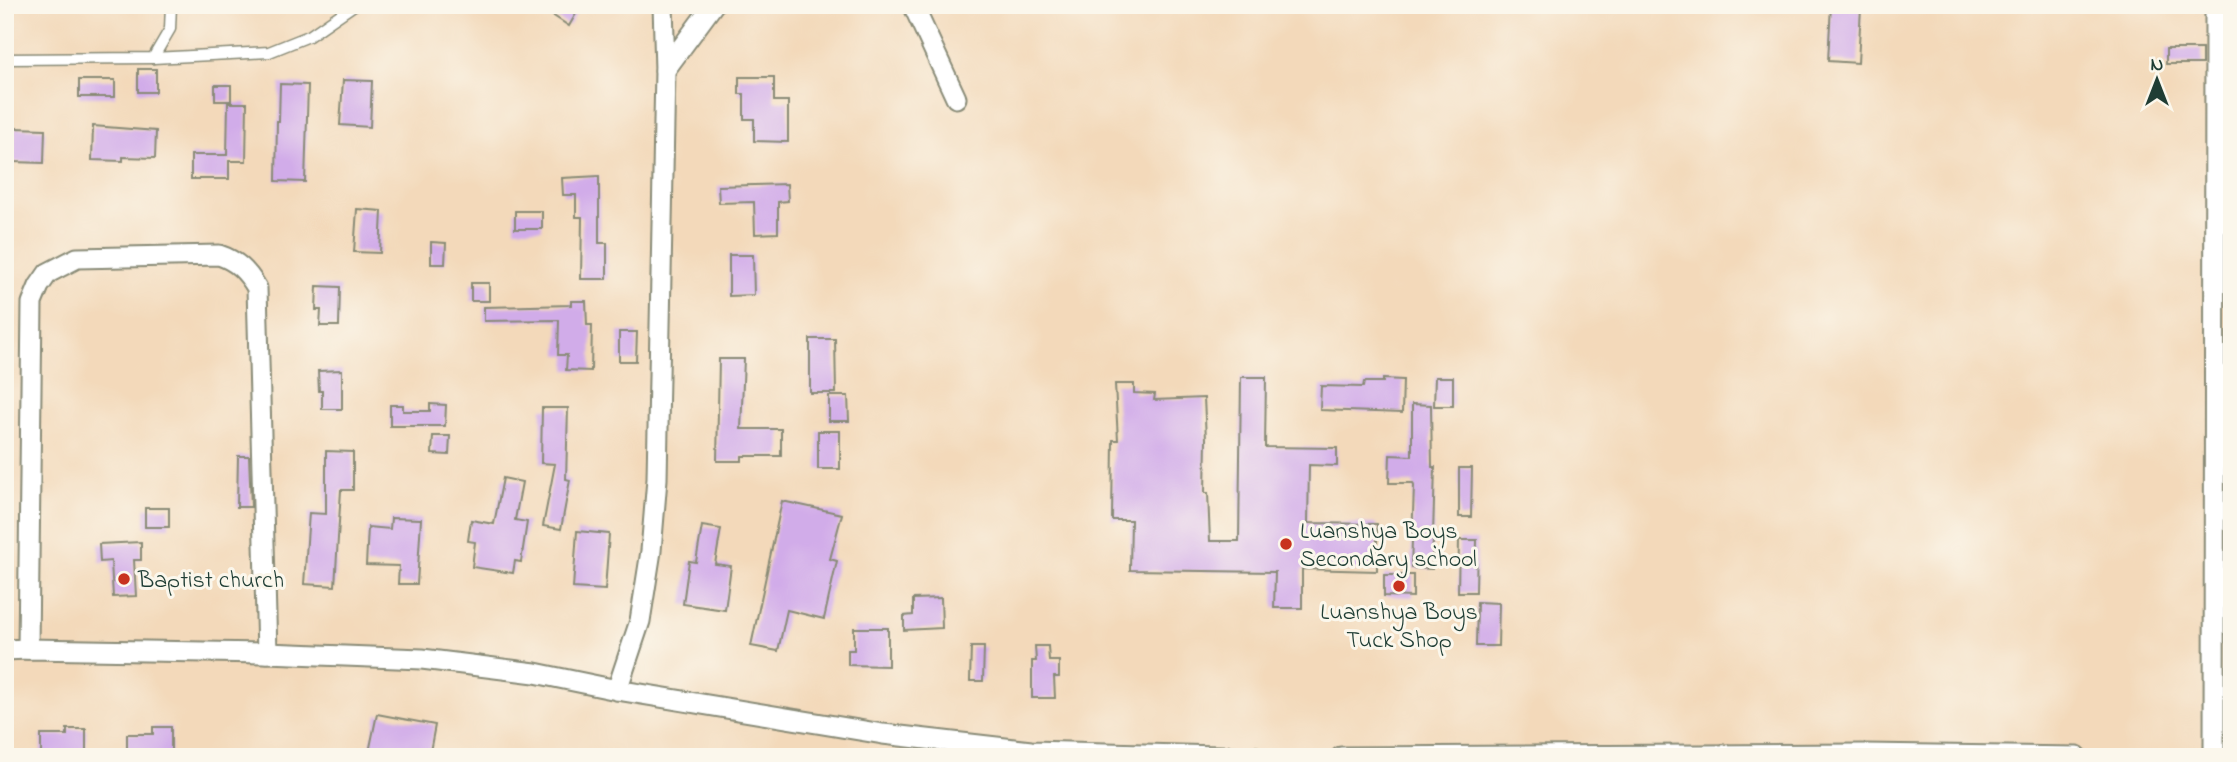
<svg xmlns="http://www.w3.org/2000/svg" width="2237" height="762" font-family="'Indie Flower',sans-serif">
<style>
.building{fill:#d1ace9}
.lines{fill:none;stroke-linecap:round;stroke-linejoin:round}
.service-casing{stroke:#898b77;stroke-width:13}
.minor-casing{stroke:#898b77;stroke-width:23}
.service{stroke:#fff;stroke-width:10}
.minor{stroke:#fff;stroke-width:19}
.poi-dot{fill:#c8321e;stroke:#fbf7ec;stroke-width:2.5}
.labels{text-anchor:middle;stroke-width:6;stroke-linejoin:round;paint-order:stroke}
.poi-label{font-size:24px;fill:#1f3d34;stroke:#fbf7ec;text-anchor:start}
</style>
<rect width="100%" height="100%" fill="#fbf7ec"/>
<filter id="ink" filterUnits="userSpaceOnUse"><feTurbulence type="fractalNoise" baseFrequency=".0143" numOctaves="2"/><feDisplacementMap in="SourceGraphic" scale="14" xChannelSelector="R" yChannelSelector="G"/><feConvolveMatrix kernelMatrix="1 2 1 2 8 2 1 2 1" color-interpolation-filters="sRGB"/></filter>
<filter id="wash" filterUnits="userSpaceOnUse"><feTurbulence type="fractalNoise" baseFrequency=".00686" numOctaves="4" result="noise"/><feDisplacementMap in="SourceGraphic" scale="28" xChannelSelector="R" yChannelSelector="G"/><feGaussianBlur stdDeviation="1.57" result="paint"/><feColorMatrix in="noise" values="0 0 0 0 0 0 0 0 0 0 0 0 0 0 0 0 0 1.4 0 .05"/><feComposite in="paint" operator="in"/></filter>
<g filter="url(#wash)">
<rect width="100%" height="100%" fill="#f3d9ba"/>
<g id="blocks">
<g class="building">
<path d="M 537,5 L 581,5 L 569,26 Z"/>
<path d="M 1831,5 L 1861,7 L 1858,63 L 1828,61 Z"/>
<rect x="2166" y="49" width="36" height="15"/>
<rect x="138" y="69" width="18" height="23"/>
<path d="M 739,77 L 774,77 L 774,101 L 788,101 L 788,142 L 754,141 L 754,119 L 744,119 L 744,94 L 739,94 Z"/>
<rect x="79" y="80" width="36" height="17"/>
<path d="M 343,80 L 372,81 L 370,127 L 340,125 Z"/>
<path d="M 280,84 L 308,85 L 305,182 L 276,181 L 277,121 L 279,121 Z"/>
<rect x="215" y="85" width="16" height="16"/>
<path d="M 228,103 L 247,103 L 246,161 L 229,161 L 229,179 L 191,179 L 191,155 L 227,155 Z"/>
<path d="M 93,126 L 156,131 L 155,158 L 123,157 L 123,161 L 92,160 Z"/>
<path d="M 15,128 L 45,129 L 44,163 L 14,162 Z"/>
<path d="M 599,176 L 599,243 L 607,243 L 607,279 L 581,279 L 582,217 L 576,217 L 576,195 L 563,195 L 562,178 Z"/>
<path d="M 787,184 L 788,201 L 778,202 L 778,233 L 755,234 L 754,202 L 719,203 L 718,186 Z"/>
<path d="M 357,209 L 382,211 L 380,253 L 354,252 Z"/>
<rect x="515" y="211" width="27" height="18"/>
<path d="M 431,242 L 446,243 L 445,264 L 431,264 Z"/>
<path d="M 729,255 L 753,255 L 754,295 L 729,296 Z"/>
<rect x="471" y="283" width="18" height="18"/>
<path d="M 317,286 L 340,287 L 339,326 L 320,326 L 321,310 L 316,310 Z"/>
<path d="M 571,301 L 586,301 L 587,325 L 592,325 L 591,371 L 566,370 L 567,355 L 558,355 L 559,320 L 484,321 L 484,307 L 571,305 Z"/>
<path d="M 619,332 L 637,332 L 636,361 L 619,361 Z"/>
<path d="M 810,339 L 835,339 L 836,393 L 810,393 Z"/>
<path d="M 719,359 L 744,359 L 741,429 L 781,429 L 781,456 L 742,456 L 742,461 L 717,461 Z"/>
<path d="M 342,370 L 342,409 L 322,409 L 322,391 L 319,391 L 318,371 Z"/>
<path d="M 1241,377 L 1266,377 L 1265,447 L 1337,448 L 1337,466 L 1309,465 L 1308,523 L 1377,524 L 1377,571 L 1302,569 L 1302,608 L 1274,608 L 1275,572 L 1130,570 L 1131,520 L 1112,520 L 1113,440 L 1118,440 L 1115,384 L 1134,384 L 1134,393 L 1155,394 L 1154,400 L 1204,398 L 1206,439 L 1205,493 L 1208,493 L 1210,541 L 1239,541 Z"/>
<path d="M 1435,377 L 1453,377 L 1453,406 L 1434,406 Z"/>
<path d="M 1383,379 L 1403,380 L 1402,413 L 1320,410 L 1321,386 L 1363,387 L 1364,382 L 1383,382 Z"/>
<path d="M 829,396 L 848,396 L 849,421 L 829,421 Z"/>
<path d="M 430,404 L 446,405 L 445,426 L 390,426 L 390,405 L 403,405 L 403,411 L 430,411 Z"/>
<path d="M 1412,404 L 1431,405 L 1432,467 L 1435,467 L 1432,569 L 1411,568 L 1414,486 L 1413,483 L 1389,483 L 1390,455 L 1412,456 Z"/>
<path d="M 542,408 L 568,408 L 566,479 L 570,480 L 561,529 L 543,526 L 555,464 L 541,463 Z"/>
<rect x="818" y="431" width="22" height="38"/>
<path d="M 433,436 L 450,436 L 449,455 L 432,454 Z"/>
<path d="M 326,451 L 353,452 L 353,490 L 341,490 L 335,586 L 304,584 L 309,513 L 326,514 Z"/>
<path d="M 238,456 L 249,456 L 251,507 L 237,507 Z"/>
<path d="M 1459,468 L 1472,468 L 1471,517 L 1459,517 Z"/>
<path d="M 503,478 L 522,482 L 515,520 L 527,522 L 521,562 L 515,561 L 513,573 L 472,567 L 475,542 L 468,541 L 471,520 L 494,524 Z"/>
<path d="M 782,501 L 842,514 L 830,559 L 837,561 L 824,619 L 787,610 L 778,651 L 751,646 Z"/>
<rect x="145" y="508" width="24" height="19"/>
<path d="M 391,518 L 421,519 L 417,584 L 398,584 L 399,566 L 366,565 L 368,527 L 390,529 Z"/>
<path d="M 702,526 L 721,529 L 715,564 L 731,566 L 725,610 L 683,604 L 689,561 L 696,562 Z"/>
<path d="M 577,531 L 609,534 L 605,590 L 573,588 Z"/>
<path d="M 1459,540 L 1477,540 L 1476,592 L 1458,592 Z"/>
<path d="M 141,542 L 141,560 L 134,560 L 136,596 L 113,597 L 111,561 L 100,562 L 99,544 Z"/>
<path d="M 1384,575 L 1413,575 L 1413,597 L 1384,596 Z"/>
<path d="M 941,598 L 942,628 L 904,630 L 904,616 L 913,615 L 913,599 Z"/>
<path d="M 1477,602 L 1499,603 L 1498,646 L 1476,646 Z"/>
<path d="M 854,628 L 888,628 L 888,666 L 848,665 L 848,650 L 854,650 Z"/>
<path d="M 1035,646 L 1048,646 L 1049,661 L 1059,661 L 1059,677 L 1054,677 L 1055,698 L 1032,698 L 1032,661 L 1036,661 Z"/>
<path d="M 971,647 L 984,647 L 983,681 L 970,681 Z"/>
<path d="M 377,714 L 435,725 L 429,757 L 368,757 Z"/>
<path d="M 153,727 L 171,727 L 171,755 L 149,755 L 149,757 L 127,755 L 127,734 L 153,734 Z"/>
<path d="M 67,729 L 86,729 L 86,756 L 41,756 L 41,735 L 67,735 Z"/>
</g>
</g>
</g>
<g filter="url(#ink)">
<use href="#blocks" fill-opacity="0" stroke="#898b77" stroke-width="2"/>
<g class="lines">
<defs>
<g id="service">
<path d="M 153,58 L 170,29 L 171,5"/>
<path d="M 5,59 L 153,58 L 269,52 L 309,36 L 354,5"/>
</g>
<g id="minor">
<path d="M 913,5 L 956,98"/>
<path d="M 665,70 L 713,5"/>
<path d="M 28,649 L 32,303 L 39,286 L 48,273 L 77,258 L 219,255 C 237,261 247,271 257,288 L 267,653"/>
<path d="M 5,650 L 28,649 L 267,653 L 422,659 L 535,673 L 617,690 L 883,734 L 1031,751 L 1256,757"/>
<path d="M 617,690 L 640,621 L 651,551 L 657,479 L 665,70 L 663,5"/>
<path d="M 1341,757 L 1865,754 L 2077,757"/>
<path d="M 2214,757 L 2215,5"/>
</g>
</defs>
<use href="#service" class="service-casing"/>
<use href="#minor" class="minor-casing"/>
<use href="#service" class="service"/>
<use href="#minor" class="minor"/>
</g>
</g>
<g class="poi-dot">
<circle cx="1286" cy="544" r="7"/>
<circle cx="124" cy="579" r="7"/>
<circle cx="1399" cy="586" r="7"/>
</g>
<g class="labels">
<g class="poi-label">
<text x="1300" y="538">Luanshya Boys<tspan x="1300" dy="28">Secondary school</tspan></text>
<text x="138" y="587">Baptist church</text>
<text x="1399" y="619" text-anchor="middle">Luanshya Boys<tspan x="1399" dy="28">Tuck Shop</tspan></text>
</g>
</g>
<rect width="2237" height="762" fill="none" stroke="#fbf7ec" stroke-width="28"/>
<g transform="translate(2157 80)" stroke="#fbf7ec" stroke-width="5" paint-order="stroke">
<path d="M0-5L12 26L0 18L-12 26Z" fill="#1f3d34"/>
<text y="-10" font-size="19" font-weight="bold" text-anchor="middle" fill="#1f3d34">N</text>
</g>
</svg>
